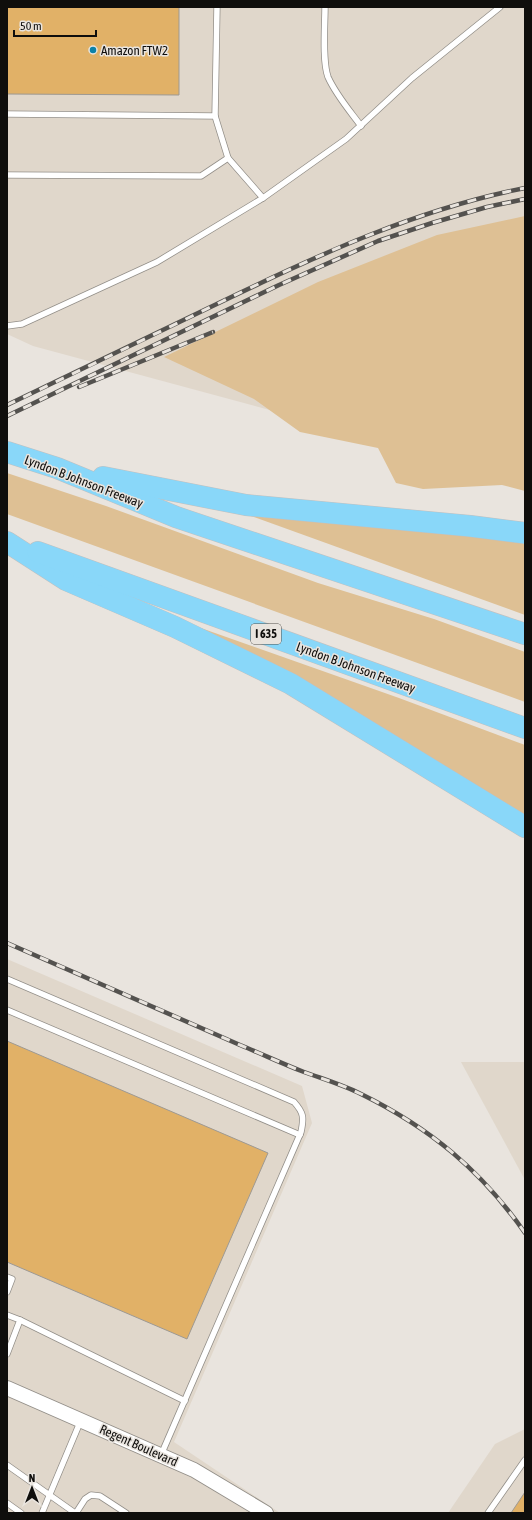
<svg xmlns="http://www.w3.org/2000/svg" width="532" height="1520" font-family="'Asap Condensed',sans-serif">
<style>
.built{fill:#e0d7cb}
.green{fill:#dec094}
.building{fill:#e1b167;stroke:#9d9993}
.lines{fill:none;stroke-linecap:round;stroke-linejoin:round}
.service-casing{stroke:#938f89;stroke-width:7}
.tertiary-casing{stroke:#938f89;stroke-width:16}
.motorway-casing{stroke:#c1c0c0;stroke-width:22}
.service{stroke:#fff;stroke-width:5.5}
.tertiary{stroke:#fff;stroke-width:14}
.motorway{stroke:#89d7f9;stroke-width:21}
.rail-casing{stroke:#54524f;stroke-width:4.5}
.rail{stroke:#e9e4de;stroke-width:3;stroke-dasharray:9;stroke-linecap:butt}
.poi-dot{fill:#0c82a8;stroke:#e9e4de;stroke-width:1.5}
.labels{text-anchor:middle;stroke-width:3;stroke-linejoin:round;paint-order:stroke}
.shield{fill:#e9e4de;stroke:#504e4b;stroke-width:1}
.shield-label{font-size:12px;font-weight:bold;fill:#0f0e0c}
.poi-label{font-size:13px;fill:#0f0e0c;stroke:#e9e4de;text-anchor:start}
.street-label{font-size:13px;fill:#0f0e0c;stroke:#e9e4de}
</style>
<rect width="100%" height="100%" fill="#e9e4de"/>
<g class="built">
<path d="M 7,7 L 525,7 L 525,479 L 33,346 L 7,334 Z"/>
<path d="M 7,959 L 302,1086 L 312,1123 L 174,1442 L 280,1513 L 7,1513 Z"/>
<path d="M 461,1062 L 525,1062 L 525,1180 Z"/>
<path d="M 525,1429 L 525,1513 L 448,1513 L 495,1444 Z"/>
</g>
<g class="green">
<path d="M 525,216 L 525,491 L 502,485 L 423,489 L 396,483 L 378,448 L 300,432 L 254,399 L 164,357 L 318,282 L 437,235 Z"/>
<path d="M 7,473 L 106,506 L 318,583 L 434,619 L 525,652 L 525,702 L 7,514 Z"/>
<path d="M 251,516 L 485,536 L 525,543 L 525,615 Z"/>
<path d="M 198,627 L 399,698 L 525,745 L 525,821 Z"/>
</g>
<g class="building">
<path d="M 7,7 L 179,7 L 179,95 L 7,94 Z"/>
<path d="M 7,1041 L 268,1153 L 187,1339 L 7,1262 Z"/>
<path d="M 525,1492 L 525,1513 L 511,1513 Z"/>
</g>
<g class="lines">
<defs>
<g id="service">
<path d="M 325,7 C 325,25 322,61 328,77 C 336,95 350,111 361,126"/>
<path d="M 7,114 L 215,116 L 228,158 L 263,198"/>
<path d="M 215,116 L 217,7"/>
<path d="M 7,175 L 201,176 L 228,158"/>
<path d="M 7,326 L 22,324 L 157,262 L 263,198 L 346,139 L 412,78 L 500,7"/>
<path d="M 7,979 L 294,1102 C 304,1113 304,1118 301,1132 L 161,1455"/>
<path d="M 7,1010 L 300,1135"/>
<path d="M 7,1277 L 12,1279 L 7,1292"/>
<path d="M 7,1315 L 20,1320 L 7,1354"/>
<path d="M 20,1320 L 185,1401"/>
<path d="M 7,1465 L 75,1513"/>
<path d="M 7,1503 L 21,1513"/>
<path d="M 42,1513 L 81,1420"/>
<path d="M 76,1513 L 85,1499 L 91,1495 L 100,1496 L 126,1513"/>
<path d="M 488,1513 L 525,1460"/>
</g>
<path id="tertiary" d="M 7,1388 L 194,1470 L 266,1513"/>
<g id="motorway">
<path d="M 7,452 L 57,468 L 176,517 L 525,634"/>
<path d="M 103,477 L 246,505 L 470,526 L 525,533"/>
<path d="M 7,542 L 66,580 L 175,627 L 291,684 L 525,827"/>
<path d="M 38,552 L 525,728"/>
</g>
</defs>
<use href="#service" class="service-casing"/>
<use href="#tertiary" class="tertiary-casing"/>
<use href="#motorway" class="motorway-casing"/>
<use href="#service" class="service"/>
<use href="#tertiary" class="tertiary"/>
<use href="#motorway" class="motorway"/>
<defs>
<g id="rail">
<path d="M 79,387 L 213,332"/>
<path d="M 7,405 C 79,371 151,336 223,301 C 320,254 418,209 525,188"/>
<path d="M 7,416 L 279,285 L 378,241 L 432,223 L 487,207 L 525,199"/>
<path d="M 7,943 C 85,977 163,1011 240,1045 C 262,1054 283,1064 304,1072 C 323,1079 343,1085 361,1094 C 430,1128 481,1170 525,1233"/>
</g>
</defs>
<use href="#rail" class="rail-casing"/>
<use href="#rail" class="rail"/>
</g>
<circle class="poi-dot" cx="93" cy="50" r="4"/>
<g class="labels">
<rect class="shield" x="251" y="624" width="30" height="20" rx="3"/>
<g class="shield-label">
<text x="266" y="638">I 635</text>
</g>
<g class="poi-label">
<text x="101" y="55">Amazon FTW2</text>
</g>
<g class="street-label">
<text transform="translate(84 481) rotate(21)" y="5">Lyndon B Johnson Freeway</text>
<text transform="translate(356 667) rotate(20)" y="5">Lyndon B Johnson Freeway</text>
<text transform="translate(139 1445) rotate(24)" y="5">Regent Boulevard</text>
</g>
</g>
<rect width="532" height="1520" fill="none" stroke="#0f0e0c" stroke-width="16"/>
<g transform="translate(32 1488)" stroke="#e9e4de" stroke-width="3" paint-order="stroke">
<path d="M0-3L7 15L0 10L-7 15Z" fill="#0f0e0c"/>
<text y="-6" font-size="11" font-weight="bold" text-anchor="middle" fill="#0f0e0c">N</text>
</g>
<path d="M14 30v6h82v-6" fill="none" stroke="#0f0e0c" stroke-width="2"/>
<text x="20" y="30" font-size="12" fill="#0f0e0c" stroke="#e9e4de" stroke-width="3" paint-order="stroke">50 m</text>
</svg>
